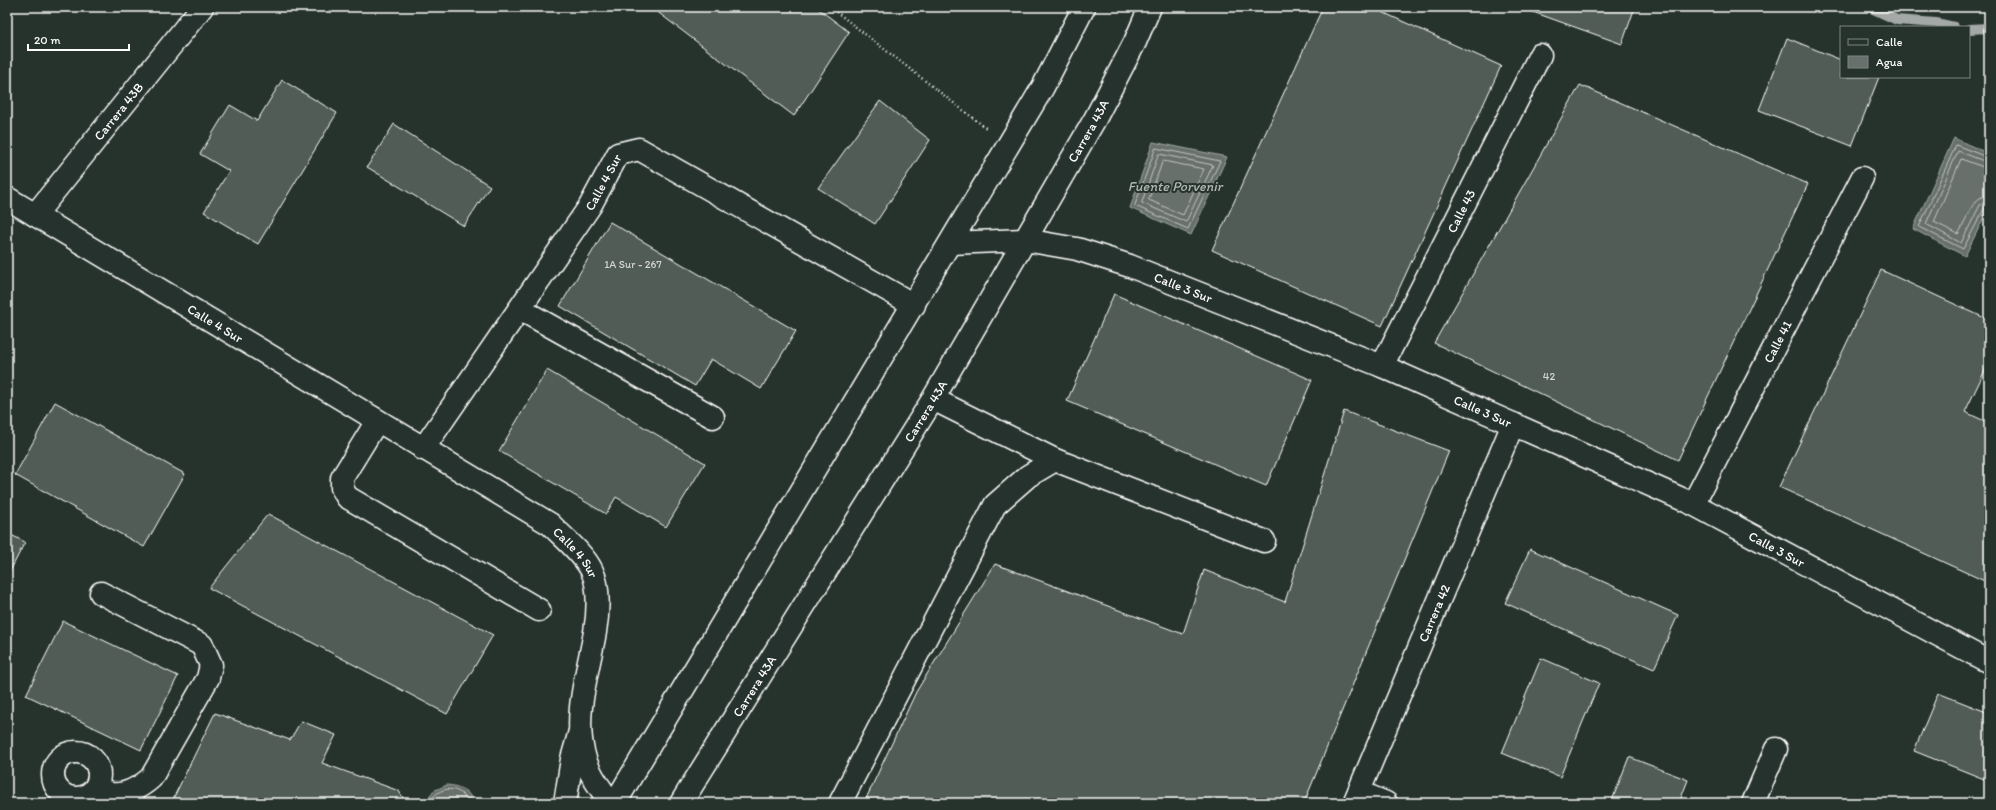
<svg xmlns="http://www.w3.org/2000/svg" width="1996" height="810" font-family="Itim,sans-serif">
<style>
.water{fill:#67706c;stroke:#a4a9a7}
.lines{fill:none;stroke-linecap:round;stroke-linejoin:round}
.shore{stroke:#c2c6c4;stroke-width:1}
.stream{stroke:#a4a9a7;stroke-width:10}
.building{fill:#515c57;stroke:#fff}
.minor-casing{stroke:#fff;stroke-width:25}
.major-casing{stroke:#fff;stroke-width:25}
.path{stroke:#fff;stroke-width:2.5;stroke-dasharray:1 3;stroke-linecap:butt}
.minor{stroke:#26332d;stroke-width:22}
.major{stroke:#26332d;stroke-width:22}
.labels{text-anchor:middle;stroke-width:4;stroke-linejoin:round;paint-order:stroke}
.number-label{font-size:11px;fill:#d4d6d5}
.street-label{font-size:13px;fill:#fff;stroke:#26332d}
.water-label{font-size:14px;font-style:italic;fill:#b3b8b6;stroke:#26332d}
</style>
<rect width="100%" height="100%" fill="#26332d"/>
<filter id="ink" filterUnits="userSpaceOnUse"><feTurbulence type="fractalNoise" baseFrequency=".025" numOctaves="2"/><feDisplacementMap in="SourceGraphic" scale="8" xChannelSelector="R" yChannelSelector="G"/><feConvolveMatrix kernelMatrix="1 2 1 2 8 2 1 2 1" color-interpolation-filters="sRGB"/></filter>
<g filter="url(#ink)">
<g class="water">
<path d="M 1954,138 L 1989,154 L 1989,207 L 1965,256 L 1913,229 Z"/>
<path d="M 1153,142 L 1227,157 L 1191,235 L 1130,208 Z"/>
<path d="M 447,785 C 459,786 470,790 473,803 L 426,803 L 433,791 Z"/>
</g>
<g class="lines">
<g class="shore">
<path d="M 1156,148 L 1220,161 L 1188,229 L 1135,206 Z"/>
<path d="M 1159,154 L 1213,165 L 1186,222 L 1142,203 Z"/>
<path d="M 1989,158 L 1956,145 L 1919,227 L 1963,249 L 1984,209 L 1989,206"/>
<path d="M 1163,161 L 1204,169 L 1183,215 L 1149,200 Z"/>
<path d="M 1989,163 L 1958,151 L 1926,224 L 1961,243 L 1980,205 L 1989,201"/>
<path d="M 1989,169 L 1961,159 L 1934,222 L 1958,234 C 1967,222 1970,196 1989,195"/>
<path d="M 430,803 C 437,784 462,785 468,803"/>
</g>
<g class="stream">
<path d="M 1869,7 L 1897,20 L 1936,23 L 1954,27"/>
<path d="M 1969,29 L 1989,28"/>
</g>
</g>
<g class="building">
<path d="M 651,7 L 816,7 L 849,32 L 794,116 Z"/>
<path d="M 1323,7 L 1371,7 L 1501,66 L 1382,326 L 1212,250 Z"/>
<path d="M 1519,7 L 1635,7 L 1622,44 Z"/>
<path d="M 1787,38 L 1841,60 L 1841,77 L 1879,77 L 1852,146 L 1759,110 Z"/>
<path d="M 282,80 L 337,113 L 258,244 L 204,212 L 229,171 L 200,154 L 230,105 L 257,121 Z"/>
<path d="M 1580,85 L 1808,184 L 1678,460 L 1434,343 Z"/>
<path d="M 880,101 L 930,140 L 875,224 L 818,188 Z"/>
<path d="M 394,124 L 490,186 L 464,226 L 367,167 Z"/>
<path d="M 610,222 L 796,331 L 761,389 L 711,359 L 695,386 L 560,306 Z"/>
<path d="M 1881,270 L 1989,320 L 1989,362 L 1965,412 L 1989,423 L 1989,583 L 1779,487 Z"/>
<path d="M 1114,294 L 1312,380 L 1266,486 L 1067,401 Z"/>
<path d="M 547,370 L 705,463 L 666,527 L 616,497 L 606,514 L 499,451 Z"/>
<path d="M 55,402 L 185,474 L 144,547 L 15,475 Z"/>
<path d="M 1344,411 L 1449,451 L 1304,803 L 864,803 L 916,692 L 995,564 L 1183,634 L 1204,570 L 1285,602 Z"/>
<path d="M 268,514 L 493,635 L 447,714 L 209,588 Z"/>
<path d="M 7,533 L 25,542 L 7,577 Z"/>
<path d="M 1530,549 L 1678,615 L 1654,669 L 1505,603 Z"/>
<path d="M 63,621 L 178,676 L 141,750 L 26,695 Z"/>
<path d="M 1541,658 L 1599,683 L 1560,777 L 1502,753 Z"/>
<path d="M 1938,693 L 1989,713 L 1989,781 L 1914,751 Z"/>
<path d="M 215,713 L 290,740 L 301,721 L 336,735 L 322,763 L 399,791 L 406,803 L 171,803 Z"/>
<path d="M 1629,757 L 1688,780 L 1679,803 L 1611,803 Z"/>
</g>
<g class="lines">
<defs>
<g id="minor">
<path id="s1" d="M 7,198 L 550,524 C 563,537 584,554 592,571 C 600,587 598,615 595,632 C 588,672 573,715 584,755 C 588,773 601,789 611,803"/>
<path id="s2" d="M 35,215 L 202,7"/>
<path id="s3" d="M 951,243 L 1025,240 L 1077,249 L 1130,266 L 1382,366 L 1693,504 L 1989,662"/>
<path d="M 520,309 L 713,417"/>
<path id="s4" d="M 1382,366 L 1540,55"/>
<path d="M 933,399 L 1055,460"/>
<path d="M 377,421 L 342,478 L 342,488 L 347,497 L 539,610"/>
<path id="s5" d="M 423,449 L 590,206 L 618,154 L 639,149 L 914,305"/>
<path id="s6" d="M 1693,504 L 1862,178"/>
<circle cx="76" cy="775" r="23"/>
<path d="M 96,787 C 100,789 106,793 111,794 C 125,796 141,787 151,778 L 208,678 L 211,665 L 202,645 L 101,593"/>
<path d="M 1359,792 L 1386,803"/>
<path d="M 840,803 L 995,505 L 1028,476 L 1055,460 L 1264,541"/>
<path id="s7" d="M 1354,803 L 1513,424"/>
<path d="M 1753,803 L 1776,749"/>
</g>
<g id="major">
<path d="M 565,803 L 572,759 L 580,731"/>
<path d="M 615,803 L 1043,87 L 1084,7"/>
<path id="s8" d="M 681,803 L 933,399 L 1095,119 L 1135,42 L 1150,7"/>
</g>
</defs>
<use href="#minor" class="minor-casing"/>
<use href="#major" class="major-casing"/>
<g class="path">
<path d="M 830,7 L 986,128"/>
<path d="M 998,7 L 1007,12"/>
</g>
<use href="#minor" class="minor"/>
<use href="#major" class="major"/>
</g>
</g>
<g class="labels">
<g class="number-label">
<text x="633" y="268">1A Sur - 267</text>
<text x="1549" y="380">42</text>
</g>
<g class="street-label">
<text dy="5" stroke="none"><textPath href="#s2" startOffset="133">Carrera 43B</textPath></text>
<text dy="5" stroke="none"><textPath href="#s8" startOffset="786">Carrera 43A</textPath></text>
<text dy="5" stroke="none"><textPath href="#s5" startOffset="322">Calle 4 Sur</textPath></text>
<text dy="5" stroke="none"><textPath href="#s4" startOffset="174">Calle 43</textPath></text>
<text dy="5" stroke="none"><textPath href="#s3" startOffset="240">Calle 3 Sur</textPath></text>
<text dy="5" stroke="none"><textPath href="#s1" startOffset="243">Calle 4 Sur</textPath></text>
<text dy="5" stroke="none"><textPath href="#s6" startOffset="183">Calle 41</textPath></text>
<text dy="5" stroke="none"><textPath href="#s8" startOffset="462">Carrera 43A</textPath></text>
<text dy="5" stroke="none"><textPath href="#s3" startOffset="564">Calle 3 Sur</textPath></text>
<text dy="5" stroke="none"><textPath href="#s3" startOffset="889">Calle 3 Sur</textPath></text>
<text dy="5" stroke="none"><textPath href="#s1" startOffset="672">Calle 4 Sur</textPath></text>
<text dy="5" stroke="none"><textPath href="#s7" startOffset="206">Carrera 42</textPath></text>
<text dy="5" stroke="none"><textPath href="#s8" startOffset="138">Carrera 43A</textPath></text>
</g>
<g class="water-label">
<text x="1175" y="191">Fuente Porvenir</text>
</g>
</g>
<rect width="1996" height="810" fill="none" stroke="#26332d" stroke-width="24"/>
<rect x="12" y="12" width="1972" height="786" fill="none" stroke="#fff" stroke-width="1.5" filter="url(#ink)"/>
<rect x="1840" y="26" width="130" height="52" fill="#26332d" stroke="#7d8581"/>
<rect x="1848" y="39" width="20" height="6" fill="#26332d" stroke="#7d8581"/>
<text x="1876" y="46" font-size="12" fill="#ffffff">Calle</text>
<rect x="1848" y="56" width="20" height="12" fill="#67706c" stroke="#7d8581"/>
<text x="1876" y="66" font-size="12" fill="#ffffff">Agua</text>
<path d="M28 44v6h101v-6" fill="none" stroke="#ffffff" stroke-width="2"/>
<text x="34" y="44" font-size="12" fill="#ffffff" stroke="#26332d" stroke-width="3" paint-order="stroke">20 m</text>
</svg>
